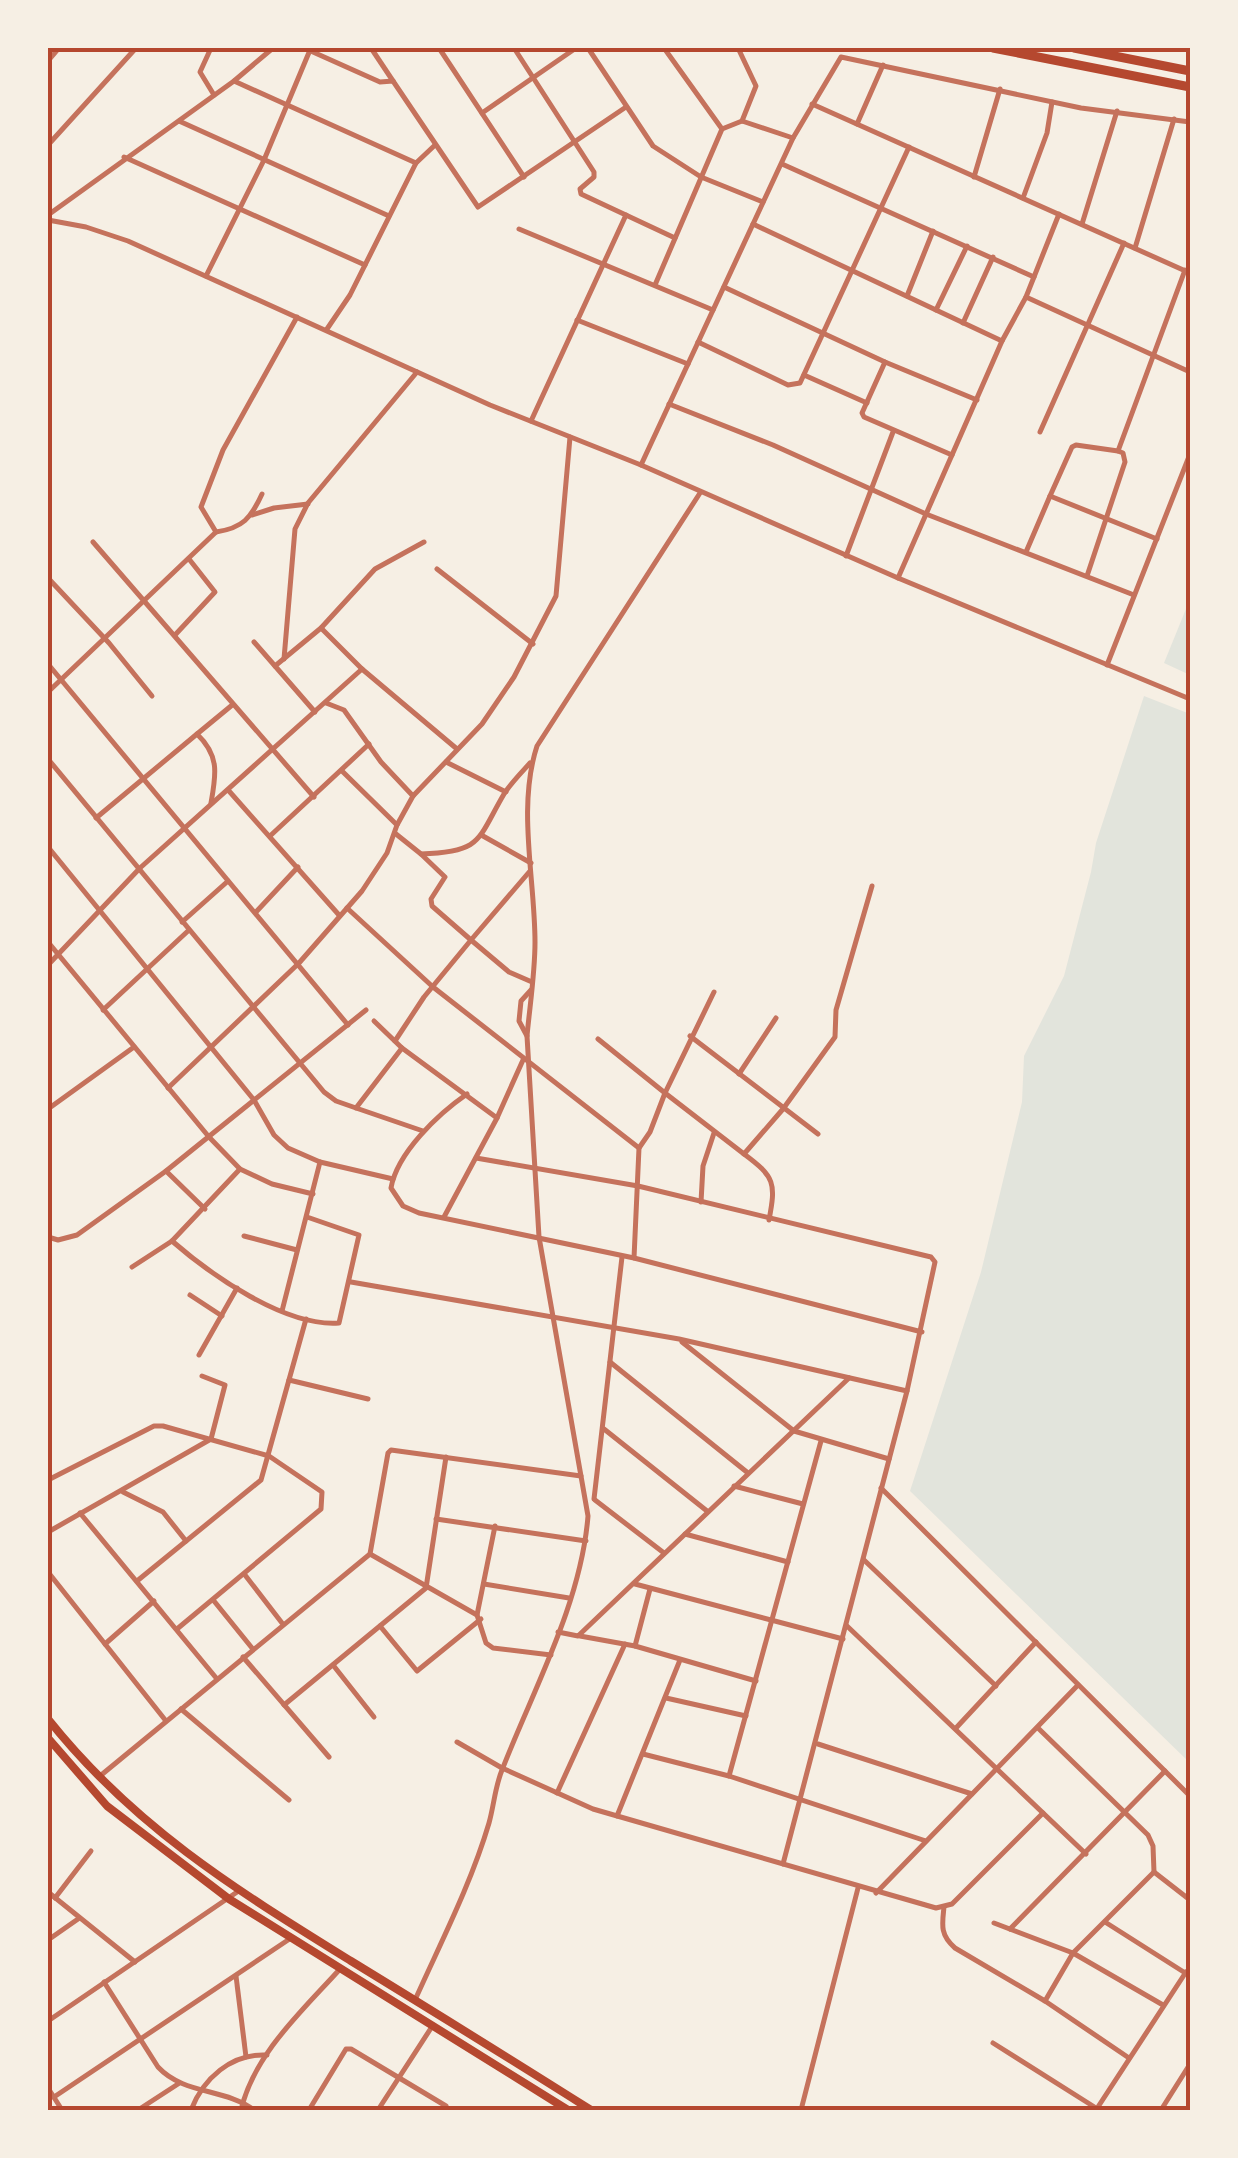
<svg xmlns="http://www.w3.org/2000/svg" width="1238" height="2158" font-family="'Noto Serif',serif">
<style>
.green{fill:#e2e4dc}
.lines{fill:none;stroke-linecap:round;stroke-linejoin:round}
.minor{stroke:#c5725c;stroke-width:5}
.primary{stroke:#b5482f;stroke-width:8}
.motorway{stroke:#b5482f;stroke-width:9}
.neatline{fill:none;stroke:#b5482f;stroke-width:4}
</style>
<rect width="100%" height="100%" fill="#f6efe4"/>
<g class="green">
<path d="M 1190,599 L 1190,675 L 1164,663 Z"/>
<path d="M 1144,696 L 1190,714 L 1190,1763 L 910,1491 L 981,1272 L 1022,1102 L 1024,1056 L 1064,976 L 1091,872 L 1096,843 Z"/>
</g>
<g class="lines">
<g class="minor">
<path d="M 211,48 L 200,72 L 214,95"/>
<path d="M 304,48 L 380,82 L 393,81 L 478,207 L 626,107"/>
<path d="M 371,48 L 393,81"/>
<path d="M 439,48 L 524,177"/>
<path d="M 514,48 L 594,172 L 594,177 L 580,189 L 581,194 L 675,238"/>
<path d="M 588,48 L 653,146 L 701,177 L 763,202"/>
<path d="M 664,48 L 722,129"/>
<path d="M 738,48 L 756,86 L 742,121"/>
<path d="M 48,61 L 59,48"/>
<path d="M 234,81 L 416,163"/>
<path d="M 812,104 L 1190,273"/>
<path d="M 482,113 L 576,48"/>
<path d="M 179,121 L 389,216"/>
<path d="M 857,124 L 883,65"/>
<path d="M 48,145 L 136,48"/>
<path d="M 124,157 L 365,265"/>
<path d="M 782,164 L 1034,277"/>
<path d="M 974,177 L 1000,89"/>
<path d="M 1023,198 L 1047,133 L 1052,102"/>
<path d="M 48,215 L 234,81 L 273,48"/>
<path d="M 48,220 L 86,227 L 128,241 L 490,405 L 641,465 L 898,578 L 1190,699"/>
<path d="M 753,224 L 1002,341"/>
<path d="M 1082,224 L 1117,111"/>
<path d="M 519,229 L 713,310"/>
<path d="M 1135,248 L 1174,119"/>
<path d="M 206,276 L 264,160 L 310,50"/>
<path d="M 655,285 L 722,129 L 742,121 L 793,138"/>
<path d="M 724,287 L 885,362 L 977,400"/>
<path d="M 907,296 L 933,231"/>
<path d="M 1026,297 L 1190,372"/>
<path d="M 936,310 L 967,246"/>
<path d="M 577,320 L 688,364"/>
<path d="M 963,323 L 993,257"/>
<path d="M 327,329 L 350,295 L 416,163 L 434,146"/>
<path d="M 698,342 L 788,385 L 800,383 L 909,147"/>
<path d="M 885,362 L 862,413 L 864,417 L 952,455"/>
<path d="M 804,375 L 867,403"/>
<path d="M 669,404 L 773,445 L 926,514 L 1134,595"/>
<path d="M 531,421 L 626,215"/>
<path d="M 1040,432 L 1124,243"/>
<path d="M 1118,451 L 1076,445 L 1072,447 L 1050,496 L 1157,539"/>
<path d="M 641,465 L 793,138 L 841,57 L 1081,108 L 1190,122"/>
<path d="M 252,515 L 274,508 L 308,504"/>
<path d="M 216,532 L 201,507 L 223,450 L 297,317"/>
<path d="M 93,542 L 314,797"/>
<path d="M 1026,552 L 1050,496"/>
<path d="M 846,556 L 893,432"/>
<path d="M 437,569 L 533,644"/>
<path d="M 1087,576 L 1125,462 L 1123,453 L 1118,451 L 1185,270"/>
<path d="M 48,578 L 109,643 L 152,696"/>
<path d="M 898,578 L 1002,341 L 1026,297 L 1059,214"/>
<path d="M 321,628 L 362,669 L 457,749"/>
<path d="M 175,635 L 215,592 L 189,559"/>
<path d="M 254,642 L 275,666"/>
<path d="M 284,659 L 295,529 L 308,503 L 417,372"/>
<path d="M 48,664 L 348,1025"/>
<path d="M 1107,665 L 1190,454"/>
<path d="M 48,692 L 216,532 C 243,528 251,518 262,494"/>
<path d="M 326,703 L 344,710 L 381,762 L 413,796"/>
<path d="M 315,712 L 275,666 L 321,628 L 375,569 L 424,542"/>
<path d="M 48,759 L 324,1092 L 336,1101 L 356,1108"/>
<path d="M 446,762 L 506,792"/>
<path d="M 530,763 C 521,773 511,783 504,794 C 477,840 483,852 421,854 L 445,877 L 431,899 L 432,906 L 471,940 L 530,871"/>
<path d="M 342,771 L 397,825"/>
<path d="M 229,791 L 339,915"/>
<path d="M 211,803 C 216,775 220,756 197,734 L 231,706"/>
<path d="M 96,818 L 197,734"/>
<path d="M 396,834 L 421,854"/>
<path d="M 270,836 L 369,744"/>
<path d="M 483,836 L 531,863"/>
<path d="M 48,847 L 254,1100 L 274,1135 L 288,1148 L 320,1162 L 393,1179"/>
<path d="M 347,908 L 433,987 L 639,1148"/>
<path d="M 256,912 L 298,867"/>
<path d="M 182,922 L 228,881"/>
<path d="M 48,942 L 209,1137 L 240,1169 L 272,1184 L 313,1194"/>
<path d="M 48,965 L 140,868 L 362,669"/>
<path d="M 103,1010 L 189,930"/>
<path d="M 374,1021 L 402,1048 L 497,1118"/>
<path d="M 527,1036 C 530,1004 535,973 535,942 C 535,879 517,807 537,746 L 700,493"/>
<path d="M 690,1036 L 818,1134"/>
<path d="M 598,1039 L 665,1093 L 714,992"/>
<path d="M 395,1041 L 424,997 L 471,940 L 509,972 L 532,982"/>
<path d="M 402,1048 L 356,1108 L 423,1131"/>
<path d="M 739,1074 L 776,1018"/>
<path d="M 168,1088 L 299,963 L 362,891 L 387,853 L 397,825 L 413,796 L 482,724 L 514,677 L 556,596 L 570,437"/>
<path d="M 467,1094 C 438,1114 397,1153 391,1188 L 403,1206 L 419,1213 L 634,1258 L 922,1332"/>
<path d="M 48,1109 L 134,1047"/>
<path d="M 744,1154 C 775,1177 776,1183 769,1220"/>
<path d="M 476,1158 L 638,1186 L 931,1257 L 935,1262 L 907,1391 L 783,1864"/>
<path d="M 166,1171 L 366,1010"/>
<path d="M 701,1202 L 703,1166 L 714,1133"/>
<path d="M 444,1217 L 497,1118 L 523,1060"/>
<path d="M 244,1236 L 297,1250"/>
<path d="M 48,1237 L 58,1240 L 77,1235 L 166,1171 L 205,1209"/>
<path d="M 172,1241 C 211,1275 285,1327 339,1323 L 359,1235 L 307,1217"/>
<path d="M 634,1258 L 639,1148 L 650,1132 L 665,1093 L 744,1154 L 783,1109 L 835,1037 L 836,1010 L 872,886"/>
<path d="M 132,1267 L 172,1241 L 240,1169"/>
<path d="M 351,1282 L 679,1339 L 907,1391"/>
<path d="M 190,1295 L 222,1316"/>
<path d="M 282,1311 L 320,1162"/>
<path d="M 682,1342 L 794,1431 L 889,1459"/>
<path d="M 199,1355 L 237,1288"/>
<path d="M 610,1362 L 748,1473"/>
<path d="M 289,1380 L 368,1399"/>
<path d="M 604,1429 L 707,1511"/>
<path d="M 48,1480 L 154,1426 L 163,1426 L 269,1456 L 322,1492 L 321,1509 L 177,1629"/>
<path d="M 734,1486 L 803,1504"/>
<path d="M 881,1488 L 1190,1796"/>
<path d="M 123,1492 L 163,1512 L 186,1541"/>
<path d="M 594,1499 L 622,1257"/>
<path d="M 595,1500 L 664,1553"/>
<path d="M 80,1513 L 217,1679"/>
<path d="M 436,1519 L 586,1541"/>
<path d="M 48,1532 L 211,1439 L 225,1385 L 202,1376"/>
<path d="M 685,1534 L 788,1562"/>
<path d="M 370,1554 L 477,1615 L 486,1643 L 493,1648 L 551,1655"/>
<path d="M 864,1560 L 996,1686"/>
<path d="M 48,1572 L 166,1721"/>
<path d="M 245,1575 L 282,1623"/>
<path d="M 137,1581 L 261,1480 L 306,1319"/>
<path d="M 484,1584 L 569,1598"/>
<path d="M 635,1584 L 843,1639"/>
<path d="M 214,1601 L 252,1648"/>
<path d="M 477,1615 L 495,1526"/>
<path d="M 380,1626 L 417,1671 L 481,1619"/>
<path d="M 847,1626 L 1086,1854"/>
<path d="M 558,1632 L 578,1636 L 849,1378"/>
<path d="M 580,1636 L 635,1646 L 756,1681"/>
<path d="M 105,1644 L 154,1601"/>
<path d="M 635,1646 L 650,1589"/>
<path d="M 243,1657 L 329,1757"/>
<path d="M 333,1665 L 374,1717"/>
<path d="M 666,1698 L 746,1716"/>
<path d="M 284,1705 L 426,1588 L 446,1457"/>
<path d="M 181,1709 L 289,1800"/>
<path d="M 956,1728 L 1036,1642"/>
<path d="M 1038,1728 L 1148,1835 L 1153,1846 L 1154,1872"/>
<path d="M 457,1742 L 502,1768 L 593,1809 L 936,1908 L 952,1904 L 1043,1813"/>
<path d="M 818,1744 L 972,1794"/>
<path d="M 643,1754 L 729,1776 L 926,1841"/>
<path d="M 100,1776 L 370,1554 L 388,1453 L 391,1450 L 581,1476"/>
<path d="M 729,1776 L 821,1441"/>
<path d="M 557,1793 L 625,1644"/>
<path d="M 617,1816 L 680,1660"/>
<path d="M 48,1892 L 135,1962"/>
<path d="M 876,1893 L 1078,1685"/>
<path d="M 55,1898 L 91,1851"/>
<path d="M 944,1907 C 942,1925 940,1935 955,1948 L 1045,2001 L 1129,2058"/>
<path d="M 1105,1922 L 1190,1976"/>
<path d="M 994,1923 L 1073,1953 L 1163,2005"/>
<path d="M 1010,1929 L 1165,1771"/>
<path d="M 48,1940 L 78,1919"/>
<path d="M 236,1976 L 246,2057"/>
<path d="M 104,1982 L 158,2067 C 184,2095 225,2088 254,2110"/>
<path d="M 415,2000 C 441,1942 471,1884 489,1823 C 494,1805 495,1787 502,1770 C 533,1690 581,1604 588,1516 L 539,1237 L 527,1036 L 519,1021 L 521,1001 L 531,990"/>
<path d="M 1045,2001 L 1073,1953 L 1154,1872 L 1190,1900"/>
<path d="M 48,2021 L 240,1890"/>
<path d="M 993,2043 L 1096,2108"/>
<path d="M 48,2088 L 62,2110"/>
<path d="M 54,2097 L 291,1938"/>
<path d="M 138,2110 L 178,2084"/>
<path d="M 191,2110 C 203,2079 231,2053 267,2055"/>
<path d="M 241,2110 C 254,2054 303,2010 340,1969"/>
<path d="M 309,2110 L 346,2049 L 351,2049 L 446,2106"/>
<path d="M 378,2110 L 433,2025"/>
<path d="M 801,2110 L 858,1888"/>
<path d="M 1096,2110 L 1186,1972"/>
<path d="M 1161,2110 L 1190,2064"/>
</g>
<g class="primary">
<path d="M 48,1719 C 134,1827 235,1889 351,1961 C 431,2010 512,2060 591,2110"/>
<path d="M 48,1738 L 107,1806 L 229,1899 L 568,2110"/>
</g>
<g class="motorway">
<path d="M 993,48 L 1190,87"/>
<path d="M 1074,48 L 1190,71"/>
</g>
</g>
<rect width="1238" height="2158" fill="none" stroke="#f6efe4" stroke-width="100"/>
<rect x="50" y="50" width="1138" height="2058" class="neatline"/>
</svg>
